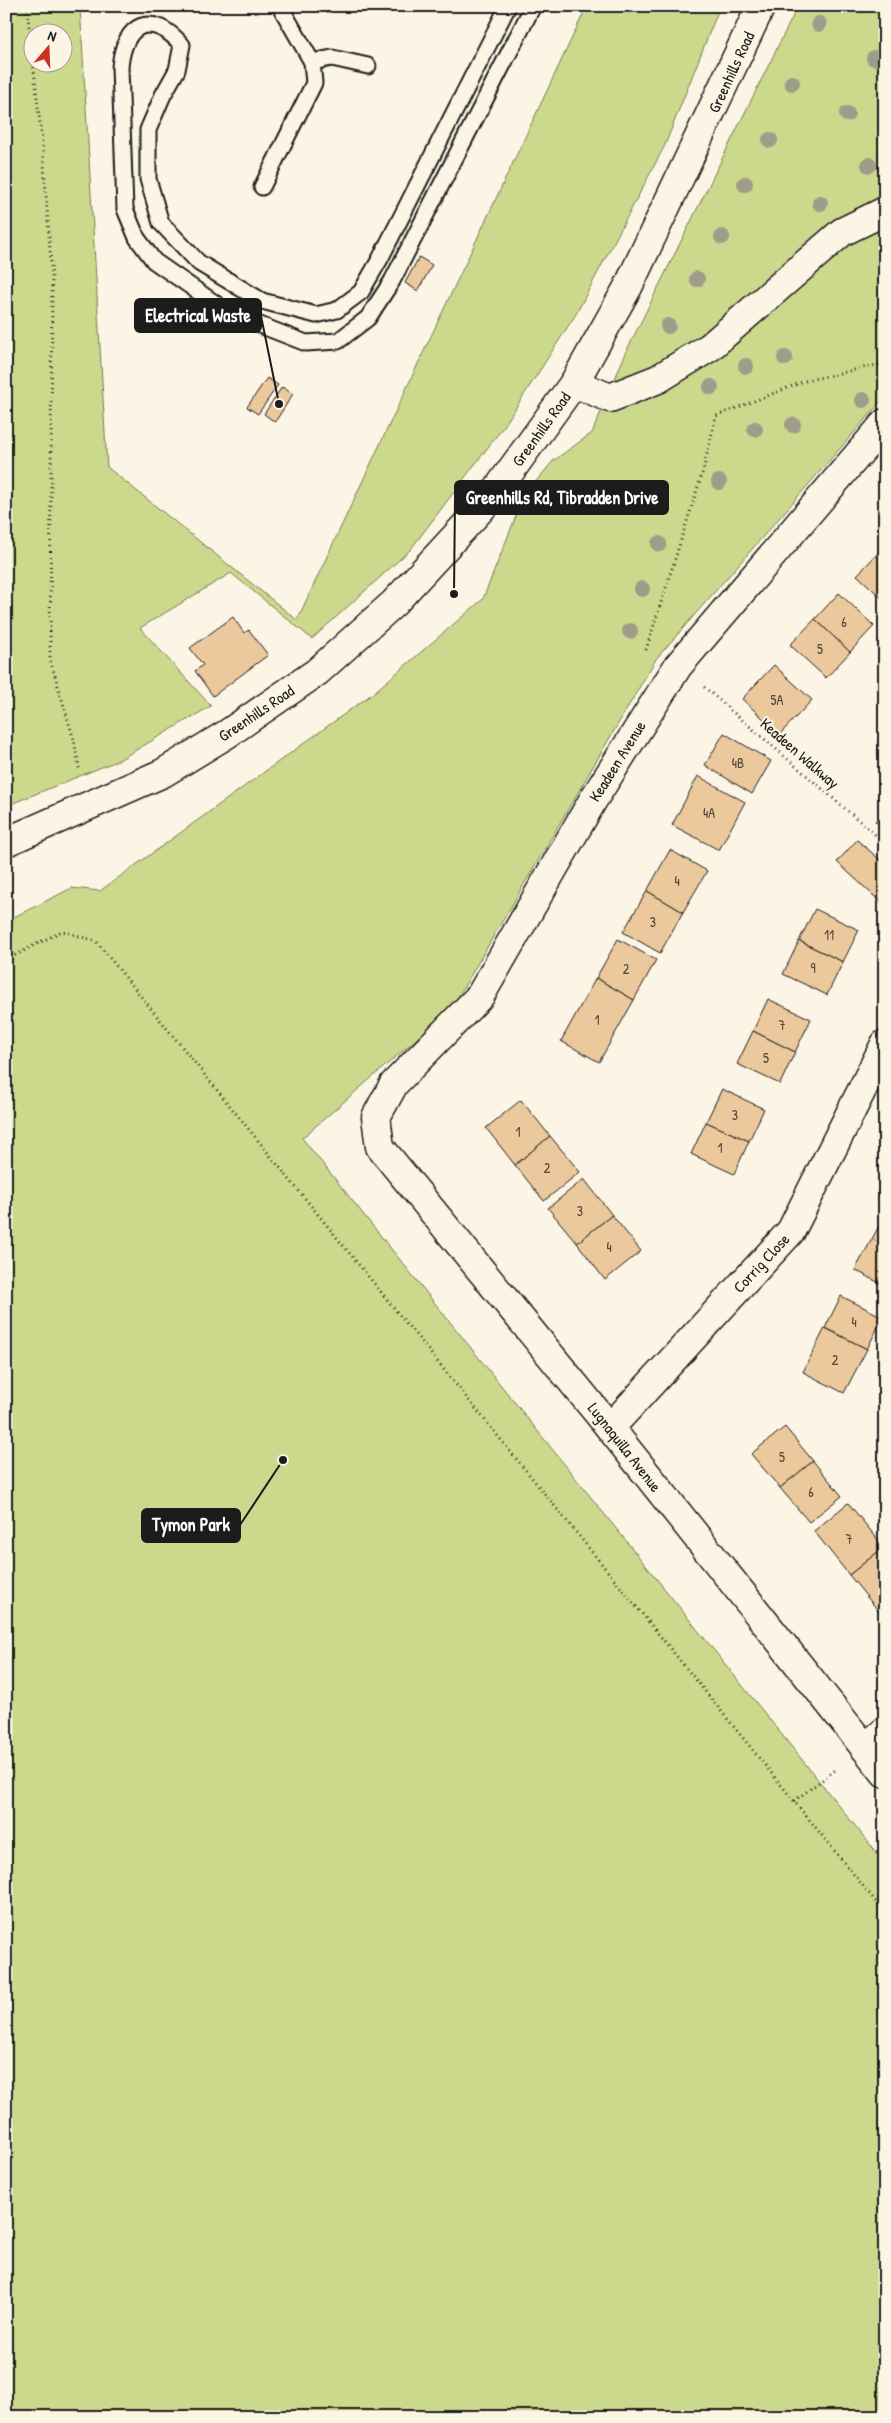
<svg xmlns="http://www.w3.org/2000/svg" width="891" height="2423" font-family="'Patrick Hand',sans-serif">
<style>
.green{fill:#ccd98c;stroke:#747a54;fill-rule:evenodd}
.building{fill:#ecc99d;stroke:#1c1c1c}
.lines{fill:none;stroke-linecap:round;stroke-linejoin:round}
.service-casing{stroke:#1c1c1c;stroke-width:19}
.minor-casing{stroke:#1c1c1c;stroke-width:31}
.tertiary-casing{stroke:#1c1c1c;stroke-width:31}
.secondary-casing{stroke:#1c1c1c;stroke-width:31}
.path{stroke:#1c1c1c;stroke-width:3;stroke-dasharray:1 4;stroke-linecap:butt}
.service{stroke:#fcf5e5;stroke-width:15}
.minor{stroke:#fcf5e5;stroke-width:28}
.tertiary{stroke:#fcf5e5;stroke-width:28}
.secondary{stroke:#fcf5e5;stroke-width:28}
.tree{fill:#9e9d89}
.labels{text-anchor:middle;stroke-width:4;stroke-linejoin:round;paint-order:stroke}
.number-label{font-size:14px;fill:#50473c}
.street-label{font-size:16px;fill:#1c1c1c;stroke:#fcf5e5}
.leader{fill:none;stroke:#1c1c1c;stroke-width:2}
.callout-dot{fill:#1c1c1c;stroke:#fcf5e5;stroke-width:2}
.callout{fill:#1c1c1c;stroke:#1c1c1c;stroke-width:2}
.callout-label{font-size:18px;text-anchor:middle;font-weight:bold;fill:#fff}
</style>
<rect width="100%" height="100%" fill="#fcf5e5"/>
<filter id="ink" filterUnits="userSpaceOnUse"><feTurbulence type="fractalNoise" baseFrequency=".02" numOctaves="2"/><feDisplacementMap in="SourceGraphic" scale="10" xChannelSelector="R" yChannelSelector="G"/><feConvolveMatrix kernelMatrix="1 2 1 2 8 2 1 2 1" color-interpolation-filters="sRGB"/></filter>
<g filter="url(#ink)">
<g class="green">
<path d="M 6,6 L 80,6 L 107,467 L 297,620 L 587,6 L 720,6 L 665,145 L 576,314 L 504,426 L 410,550 L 312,639 L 231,573 L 140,628 L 211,706 L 119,760 L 6,806 ZM 62,32 L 62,62 L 32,62 L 32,32 Z"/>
<path d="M 798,6 L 885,6 L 885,397 L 656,659 L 451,1009 L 302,1138 L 885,1863 L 885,2417 L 6,2417 L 6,921 L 72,888 L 100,891 L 372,694 L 483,599 L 524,496 L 553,461 L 592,433 L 627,350 Z"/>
</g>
<g class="building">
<path d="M 419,257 L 432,265 L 418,291 L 405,283 Z"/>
<path d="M 267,378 L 278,385 L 258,414 L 247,407 Z"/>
<path d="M 282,387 L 293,394 L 275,422 L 264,414 Z"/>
<path d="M 883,548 L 885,550 L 885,601 L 857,575 Z"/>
<path d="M 839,593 L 874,626 L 850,652 L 815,619 Z"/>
<path d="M 233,617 L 244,633 L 249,630 L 268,655 L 213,696 L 195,671 L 203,665 L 190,648 Z"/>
<path d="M 815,619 L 850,652 L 826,678 L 790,645 Z"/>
<path d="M 774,665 L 812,700 L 780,734 L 742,699 Z"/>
<path d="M 724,733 L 771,761 L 752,794 L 705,765 Z"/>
<path d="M 698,776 L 745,802 L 719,850 L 672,825 Z"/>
<path d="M 885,810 L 885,829 L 875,821 Z"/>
<path d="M 857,840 L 885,864 L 885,906 L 837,862 Z"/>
<path d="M 670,850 L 707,871 L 683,912 L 647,891 Z"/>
<path d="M 647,891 L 683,912 L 660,953 L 623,932 Z"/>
<path d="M 815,909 L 859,930 L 843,962 L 799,941 Z"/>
<path d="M 618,939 L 656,960 L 634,1000 L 596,978 Z"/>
<path d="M 799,941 L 843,962 L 827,995 L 783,974 Z"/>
<path d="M 596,978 L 634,1000 L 599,1062 L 561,1041 Z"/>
<path d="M 768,999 L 811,1019 L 795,1052 L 753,1031 Z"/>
<path d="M 753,1031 L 795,1052 L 780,1084 L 737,1064 Z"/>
<path d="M 722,1089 L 764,1109 L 749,1141 L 706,1122 Z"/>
<path d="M 521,1100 L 550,1136 L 515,1165 L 486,1128 Z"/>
<path d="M 706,1122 L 749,1141 L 734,1174 L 691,1154 Z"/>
<path d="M 550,1136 L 580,1172 L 544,1201 L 515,1165 Z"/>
<path d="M 584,1179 L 612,1215 L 577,1243 L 548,1208 Z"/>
<path d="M 612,1215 L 641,1251 L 605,1280 L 577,1243 Z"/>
<path d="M 885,1215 L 885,1246 L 872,1239 Z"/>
<path d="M 872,1239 L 885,1246 L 885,1286 L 855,1270 Z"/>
<path d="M 841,1296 L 883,1317 L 867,1349 L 825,1328 Z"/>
<path d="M 825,1328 L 867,1349 L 844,1393 L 803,1372 Z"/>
<path d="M 785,1427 L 813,1461 L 780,1488 L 751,1454 Z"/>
<path d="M 813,1461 L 842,1496 L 809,1522 L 780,1488 Z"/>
<path d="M 848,1503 L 884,1547 L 849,1575 L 814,1531 Z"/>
<path d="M 884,1547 L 885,1548 L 885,1619 L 849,1575 Z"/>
</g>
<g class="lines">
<defs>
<g id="service">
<path d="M 508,6 L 380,259 L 361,292 L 337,310 L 316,315 L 262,301 L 199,263 L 161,223 L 148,179 L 148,130 L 163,95 L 177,70 L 182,45 C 151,10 124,23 120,67 L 125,209 L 137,238 L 154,261 L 229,313 L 306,343 L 338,341 L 368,318 L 392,281 L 533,6"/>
<path d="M 312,62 L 332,58 L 368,66"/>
<path d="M 262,187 L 314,83 L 312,62 L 280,6"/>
</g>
<g id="minor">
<path d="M 610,1428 L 791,1231 L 885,1044"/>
<path d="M 865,1748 L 885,1731"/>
</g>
<g id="tertiary">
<path d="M 574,383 L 610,398 L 658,379 L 710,347 L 842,232 L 885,211"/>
<path d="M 885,423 L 678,666 L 593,800 L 480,996 L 394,1084 L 376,1117 L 380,1147 L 610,1428 L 885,1773"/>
</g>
<path id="secondary" d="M 6,842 L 163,773 L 227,734 L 317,672 L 394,603 L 491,498 L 574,383 L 628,287 L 761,6"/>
</defs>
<use href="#service" class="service-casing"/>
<use href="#minor" class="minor-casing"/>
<use href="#tertiary" class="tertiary-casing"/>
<use href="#secondary" class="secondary-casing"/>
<g class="path">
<path d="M 27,6 L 32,57"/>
<path d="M 33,62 L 43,150 L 52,279 L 50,659 L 74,740 L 80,772"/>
<path d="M 646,650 L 703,471 L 716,416 L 805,381 L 885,363"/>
<path d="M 704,687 L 885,843"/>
<path d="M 6,960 L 62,931 L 96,941 L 885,1913"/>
<path d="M 794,1801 L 838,1768"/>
</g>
<use href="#service" class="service"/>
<use href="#minor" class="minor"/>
<use href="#tertiary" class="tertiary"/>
<use href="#secondary" class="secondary"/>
</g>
<g class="tree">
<circle cx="819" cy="24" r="8"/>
<circle cx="874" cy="58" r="8"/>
<circle cx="792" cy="83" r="8"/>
<circle cx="847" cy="114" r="8"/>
<circle cx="770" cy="140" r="8"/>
<circle cx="869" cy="165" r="8"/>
<circle cx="745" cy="184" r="8"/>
<circle cx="820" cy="203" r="8"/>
<circle cx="722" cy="237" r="8"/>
<circle cx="697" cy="279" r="8"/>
<circle cx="668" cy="326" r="8"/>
<circle cx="785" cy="358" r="8"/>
<circle cx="746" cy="366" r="8"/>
<circle cx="711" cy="387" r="8"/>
<circle cx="863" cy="400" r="8"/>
<circle cx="793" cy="425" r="8"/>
<circle cx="755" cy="429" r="8"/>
<circle cx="719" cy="482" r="8"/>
<circle cx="659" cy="544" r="8"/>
<circle cx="642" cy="589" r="8"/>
<circle cx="630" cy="631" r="8"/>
</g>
</g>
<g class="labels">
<g class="number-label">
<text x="844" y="627">6</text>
<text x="820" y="654">5</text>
<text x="777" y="705">5A</text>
<text x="738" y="768">4B</text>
<text x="709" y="818">4A</text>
<text x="677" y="886">4</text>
<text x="653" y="927">3</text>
<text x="829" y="940">11</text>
<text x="813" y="973">9</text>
<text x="626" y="974">2</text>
<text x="597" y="1025">1</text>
<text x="782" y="1030">7</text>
<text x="766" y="1063">5</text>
<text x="735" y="1120">3</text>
<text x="518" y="1137">1</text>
<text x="720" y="1153">1</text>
<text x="547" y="1173">2</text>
<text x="580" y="1216">3</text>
<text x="609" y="1252">4</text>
<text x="854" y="1327">4</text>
<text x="835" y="1365">2</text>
<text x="782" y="1462">5</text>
<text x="811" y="1497">6</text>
<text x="849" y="1544">7</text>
</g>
<g class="street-label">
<text transform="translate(731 72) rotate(-65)" y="6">Greenhills Road</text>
<text transform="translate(541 429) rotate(-54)" y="6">Greenhills Road</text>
<text transform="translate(256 713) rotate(-34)" y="6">Greenhills Road</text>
<text transform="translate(800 753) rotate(41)" y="6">Keadeen Walkway</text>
<text transform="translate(617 761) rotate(-58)" y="6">Keadeen Avenue</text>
<text transform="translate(761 1263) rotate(-47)" y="6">Corrig Close</text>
<text transform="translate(625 1447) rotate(52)" y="6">Lugnaquilla Avenue</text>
</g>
</g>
<path class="leader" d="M279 404L261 316M454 594L455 498M283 1460L240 1525"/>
<g class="callout-dot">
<circle cx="279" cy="404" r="5"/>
<circle cx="454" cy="594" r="5"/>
<circle cx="283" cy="1460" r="5"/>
</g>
<g class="callout">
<rect x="135" y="299" width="126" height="33" rx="5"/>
<rect x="455" y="481" width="213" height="33" rx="5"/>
<rect x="142" y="1509" width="98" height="33" rx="5"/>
</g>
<g class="callout-label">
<text x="198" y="322">Electrical Waste</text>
<text x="562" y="504">Greenhills Rd, Tibradden Drive</text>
<text x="191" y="1531">Tymon Park</text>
</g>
<rect width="891" height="2423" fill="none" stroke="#fcf5e5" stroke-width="25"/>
<rect x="12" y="12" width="866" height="2398" fill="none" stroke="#1c1c1c" stroke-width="2" filter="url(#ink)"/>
<g transform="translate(48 48) rotate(19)"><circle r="24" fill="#fcf5e5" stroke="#a29e95"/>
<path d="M0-4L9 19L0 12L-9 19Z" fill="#c8321e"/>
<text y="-8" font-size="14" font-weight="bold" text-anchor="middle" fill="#1c1c1c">N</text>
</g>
</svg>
